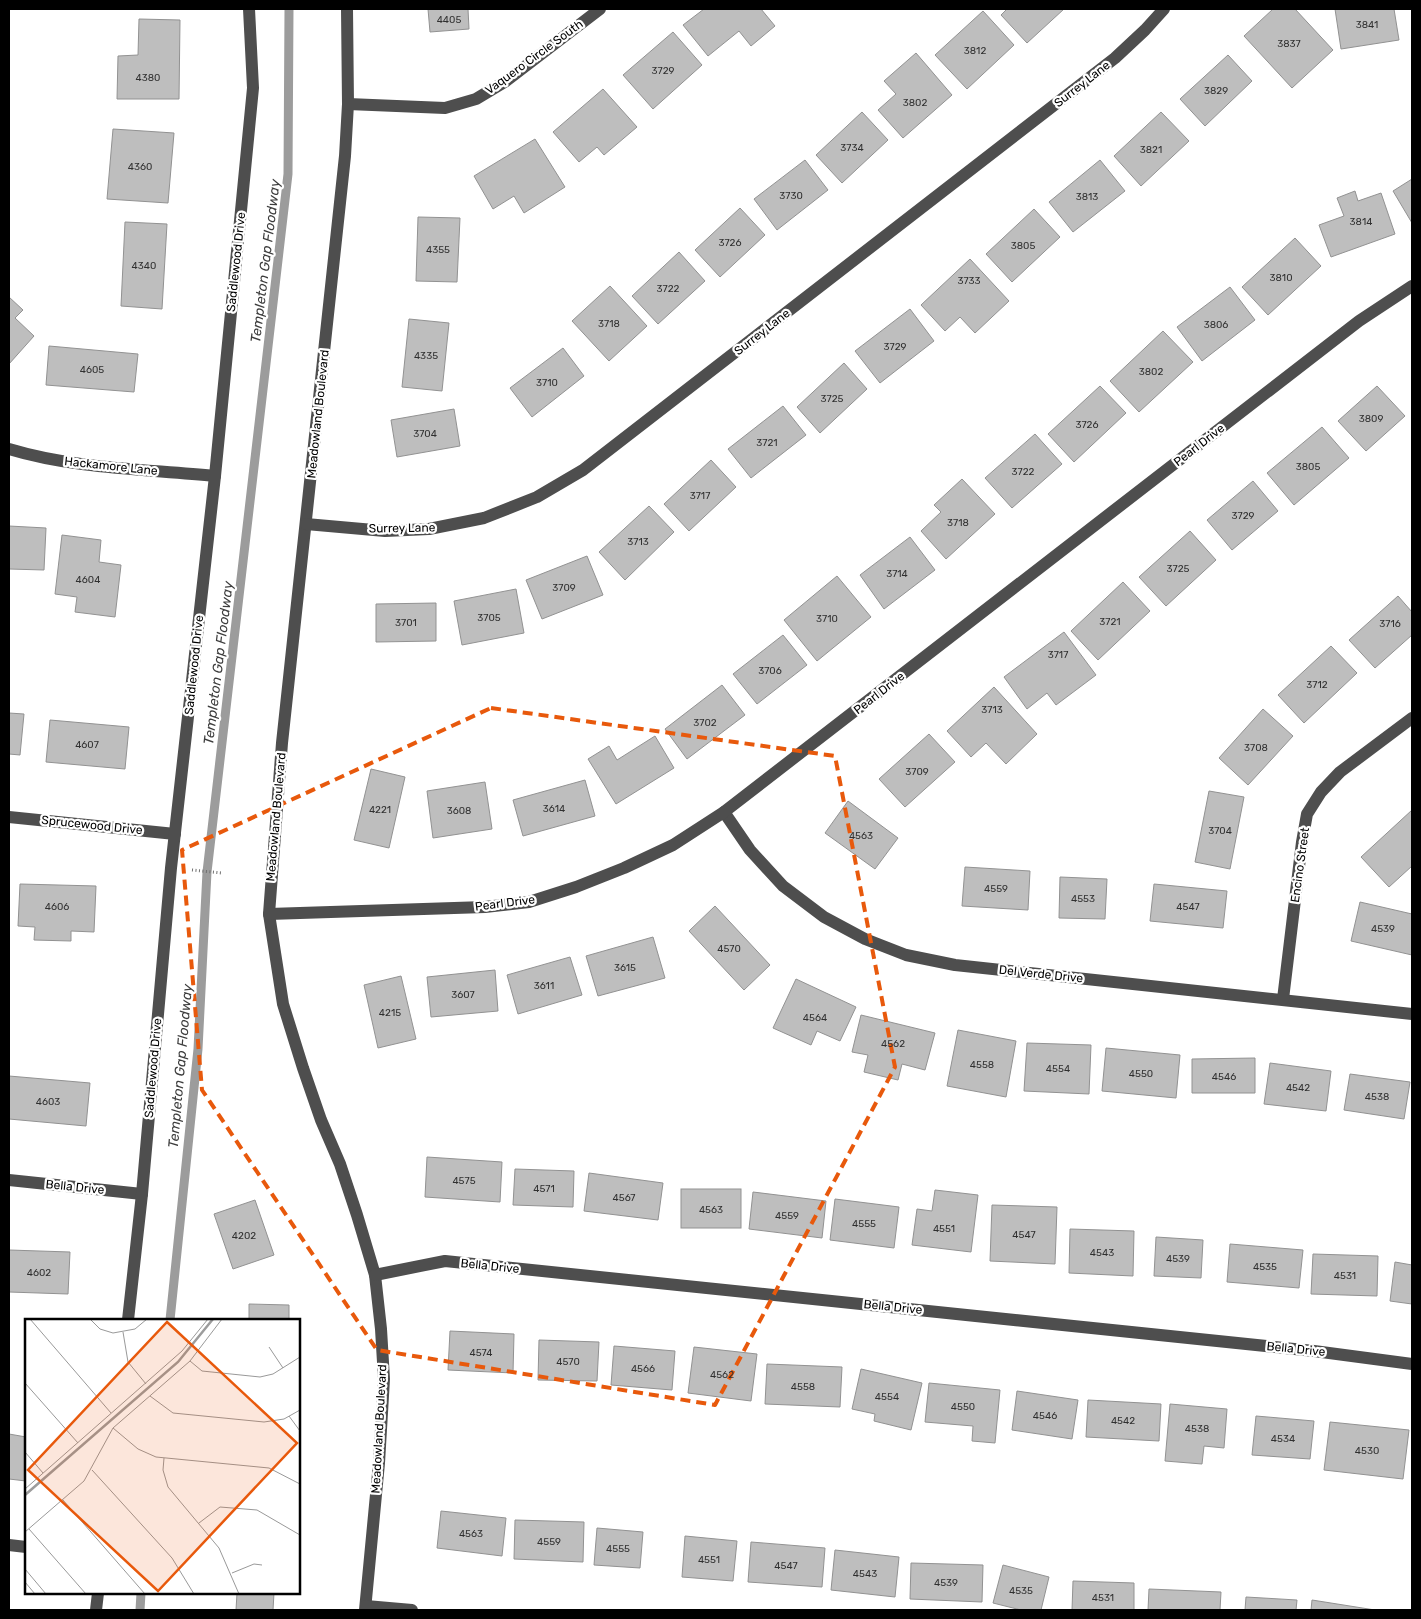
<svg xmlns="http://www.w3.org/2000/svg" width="1421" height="1619" font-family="Rubik,sans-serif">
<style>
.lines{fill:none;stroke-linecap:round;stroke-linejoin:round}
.stream{stroke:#9c9c9c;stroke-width:9}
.building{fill:#bebebe;stroke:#929292}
.path{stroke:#707070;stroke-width:3;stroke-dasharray:1 2.5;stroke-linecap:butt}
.minor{stroke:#4e4e4e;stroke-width:12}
.marked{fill:none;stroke:#e8590c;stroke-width:4;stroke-dasharray:10 6;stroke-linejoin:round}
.labels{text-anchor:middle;stroke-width:4.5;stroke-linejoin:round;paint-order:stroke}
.number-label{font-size:10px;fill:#303030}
.street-label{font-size:12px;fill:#000;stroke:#fff}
.water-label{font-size:14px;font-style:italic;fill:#3d3d3d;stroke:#fff}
.inset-river{fill:none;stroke:#9c9c9c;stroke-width:2.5}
.inset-road{fill:none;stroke:#999;stroke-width:1}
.view{fill:#e8590c;fill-opacity:0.15;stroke:#e8590c;stroke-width:2.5}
.inset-edge{fill:none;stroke:#000;stroke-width:2.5}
</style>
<rect width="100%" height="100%" fill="#fff"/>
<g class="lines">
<g class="stream">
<path d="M 170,1320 L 198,1049 L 207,872 L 288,174 L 289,9"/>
<path d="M 140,1610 L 141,1593"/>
</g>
</g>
<g class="building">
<path d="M 428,9 L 468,9 L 469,29 L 430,32 Z"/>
<path d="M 704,9 L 761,9 L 775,26 L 751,46 L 739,31 L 708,56 L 683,25 Z"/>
<path d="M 1007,9 L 1064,9 L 1027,43 L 1001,15 Z"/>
<path d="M 1273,9 L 1295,9 L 1333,50 L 1292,88 L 1244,36 Z"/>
<path d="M 1335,9 L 1394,9 L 1399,40 L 1341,49 Z"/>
<path d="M 983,11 L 1014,45 L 967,89 L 935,55 Z"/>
<path d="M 139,19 L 180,20 L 179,99 L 117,99 L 118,56 L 138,55 Z"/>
<path d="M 673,32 L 702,65 L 653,109 L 623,75 Z"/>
<path d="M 916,53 L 952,95 L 903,138 L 878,110 L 896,94 L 884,81 Z"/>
<path d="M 1228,55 L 1252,81 L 1205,126 L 1180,99 Z"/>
<path d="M 603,89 L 637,127 L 604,155 L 597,147 L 579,162 L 553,132 Z"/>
<path d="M 862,112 L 888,140 L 842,183 L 816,155 Z"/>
<path d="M 1161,112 L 1189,141 L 1141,186 L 1114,156 Z"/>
<path d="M 113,129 L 174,133 L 168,203 L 107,199 Z"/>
<path d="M 535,139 L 565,187 L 524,213 L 514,196 L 493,209 L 474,176 Z"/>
<path d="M 805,160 L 828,190 L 777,230 L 754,199 Z"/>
<path d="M 1100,160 L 1125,191 L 1073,232 L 1049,202 Z"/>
<path d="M 1412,179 L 1412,223 L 1393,191 Z"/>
<path d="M 1355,191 L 1358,201 L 1381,193 L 1395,234 L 1331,257 L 1319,225 L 1344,216 L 1337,198 Z"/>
<path d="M 740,208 L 765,235 L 720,277 L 695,250 Z"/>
<path d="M 1034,209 L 1060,237 L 1012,282 L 986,254 Z"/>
<path d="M 418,217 L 460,218 L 457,282 L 416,281 Z"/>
<path d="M 125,222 L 167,224 L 162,309 L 121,306 Z"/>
<path d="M 1295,238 L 1321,266 L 1268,315 L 1242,287 Z"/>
<path d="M 679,252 L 705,281 L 658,324 L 632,296 Z"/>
<path d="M 970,259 L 1009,301 L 975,333 L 960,317 L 945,331 L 921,305 Z"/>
<path d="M 610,286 L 647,326 L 609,361 L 572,321 Z"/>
<path d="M 1230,287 L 1255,320 L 1202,361 L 1177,327 Z"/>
<path d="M 9,297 L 23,310 L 15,318 L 34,336 L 9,364 Z"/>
<path d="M 910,309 L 934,341 L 880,383 L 855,351 Z"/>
<path d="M 409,319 L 449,323 L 442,391 L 402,387 Z"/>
<path d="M 1163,331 L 1193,362 L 1139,412 L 1110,381 Z"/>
<path d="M 49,346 L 138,354 L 134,392 L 46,385 Z"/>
<path d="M 563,348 L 584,376 L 532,417 L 510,388 Z"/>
<path d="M 844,363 L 867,389 L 820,433 L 797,407 Z"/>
<path d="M 1100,386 L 1126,413 L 1074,462 L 1048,434 Z"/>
<path d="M 1377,386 L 1405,416 L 1366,451 L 1338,421 Z"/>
<path d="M 783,406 L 806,435 L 751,478 L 728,449 Z"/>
<path d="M 454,409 L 460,446 L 397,457 L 391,420 Z"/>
<path d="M 1322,427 L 1349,458 L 1294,505 L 1267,473 Z"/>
<path d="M 1035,434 L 1062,464 L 1012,508 L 985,478 Z"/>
<path d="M 711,460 L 736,487 L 689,531 L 664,504 Z"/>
<path d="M 962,479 L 995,514 L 946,559 L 921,531 L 941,512 L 934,505 Z"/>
<path d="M 1253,481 L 1278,511 L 1232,550 L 1207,520 Z"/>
<path d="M 649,506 L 674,532 L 625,580 L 599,552 Z"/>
<path d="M 9,526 L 46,528 L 44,570 L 9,569 Z"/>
<path d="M 1190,531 L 1216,560 L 1166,606 L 1139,577 Z"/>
<path d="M 62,535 L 101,540 L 99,562 L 121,565 L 115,617 L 75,612 L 77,597 L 55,594 Z"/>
<path d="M 910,537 L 935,570 L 884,609 L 860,575 Z"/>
<path d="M 587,556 L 603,595 L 542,619 L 526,580 Z"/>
<path d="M 837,576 L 871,617 L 817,661 L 784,620 Z"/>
<path d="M 1123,582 L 1150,611 L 1098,660 L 1071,631 Z"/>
<path d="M 516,589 L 524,633 L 462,645 L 454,601 Z"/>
<path d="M 1398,596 L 1412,612 L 1412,635 L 1375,668 L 1349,640 Z"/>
<path d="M 436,603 L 436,641 L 376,642 L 376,604 Z"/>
<path d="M 1064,632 L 1096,675 L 1056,705 L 1047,693 L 1027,709 L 1004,677 Z"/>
<path d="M 783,635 L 807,665 L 757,704 L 733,674 Z"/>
<path d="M 1331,646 L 1357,673 L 1304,723 L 1278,695 Z"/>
<path d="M 722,685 L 745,715 L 687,759 L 665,729 Z"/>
<path d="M 994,687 L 1037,734 L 1006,764 L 986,743 L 971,757 L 947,731 Z"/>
<path d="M 1263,709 L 1293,736 L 1248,785 L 1219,758 Z"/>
<path d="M 9,713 L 24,714 L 20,755 L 9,754 Z"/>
<path d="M 50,720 L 129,727 L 125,769 L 46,762 Z"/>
<path d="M 929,734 L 955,762 L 905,807 L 879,779 Z"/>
<path d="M 655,736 L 674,768 L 616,804 L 588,759 L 609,746 L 617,760 Z"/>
<path d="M 371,769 L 405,777 L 389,848 L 354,840 Z"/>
<path d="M 585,780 L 595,816 L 523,836 L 513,800 Z"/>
<path d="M 485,782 L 492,829 L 433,838 L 427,791 Z"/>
<path d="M 1209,791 L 1244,797 L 1230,869 L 1195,862 Z"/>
<path d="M 848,801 L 898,838 L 875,869 L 825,833 Z"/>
<path d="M 1412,810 L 1412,866 L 1389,887 L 1361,857 Z"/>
<path d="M 965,867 L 1030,871 L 1028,910 L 962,906 Z"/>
<path d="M 1060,877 L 1107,879 L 1105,919 L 1059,918 Z"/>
<path d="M 20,884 L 96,886 L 94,932 L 71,931 L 71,941 L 34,940 L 35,927 L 18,926 Z"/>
<path d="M 1154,884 L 1227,891 L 1223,928 L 1150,921 Z"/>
<path d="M 1360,902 L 1412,914 L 1412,955 L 1351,941 Z"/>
<path d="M 715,906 L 770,965 L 744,990 L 689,931 Z"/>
<path d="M 653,937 L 665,978 L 598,996 L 586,956 Z"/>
<path d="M 570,957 L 582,995 L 518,1014 L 507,975 Z"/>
<path d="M 495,970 L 498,1011 L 431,1017 L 427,977 Z"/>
<path d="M 401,976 L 416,1039 L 378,1048 L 364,985 Z"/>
<path d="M 796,979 L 856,1007 L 840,1041 L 817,1031 L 811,1045 L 773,1028 Z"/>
<path d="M 861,1015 L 935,1033 L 925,1070 L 902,1064 L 898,1080 L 864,1072 L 868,1055 L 852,1052 Z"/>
<path d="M 958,1030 L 1016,1041 L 1006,1097 L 947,1086 Z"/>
<path d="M 1027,1043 L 1091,1045 L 1089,1094 L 1024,1091 Z"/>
<path d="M 1106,1048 L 1180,1055 L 1176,1098 L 1102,1091 Z"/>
<path d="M 1255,1058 L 1255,1093 L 1192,1093 L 1192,1059 Z"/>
<path d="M 1270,1063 L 1331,1071 L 1326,1111 L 1264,1104 Z"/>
<path d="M 1350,1074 L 1410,1082 L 1404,1119 L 1344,1110 Z"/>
<path d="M 9,1076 L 90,1083 L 86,1126 L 9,1119 Z"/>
<path d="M 427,1157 L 502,1162 L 500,1202 L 425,1197 Z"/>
<path d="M 515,1169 L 574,1171 L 573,1207 L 513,1205 Z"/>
<path d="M 589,1173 L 663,1183 L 658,1220 L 584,1211 Z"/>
<rect x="681" y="1189" width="60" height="39"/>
<path d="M 935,1190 L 978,1195 L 971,1252 L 912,1245 L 917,1209 L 932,1211 Z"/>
<path d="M 753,1192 L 826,1201 L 822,1238 L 749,1229 Z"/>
<path d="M 835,1199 L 899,1207 L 894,1248 L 830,1240 Z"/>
<path d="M 255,1200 L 274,1255 L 233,1269 L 214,1214 Z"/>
<path d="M 992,1205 L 1057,1207 L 1055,1264 L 990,1261 Z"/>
<path d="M 1070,1229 L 1134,1231 L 1133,1276 L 1069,1273 Z"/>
<path d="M 1156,1237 L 1203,1240 L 1201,1278 L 1154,1276 Z"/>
<path d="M 1230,1244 L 1303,1250 L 1299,1288 L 1227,1282 Z"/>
<path d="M 9,1250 L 70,1252 L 68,1294 L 9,1292 Z"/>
<path d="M 1313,1254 L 1378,1256 L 1377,1296 L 1311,1294 Z"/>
<path d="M 1395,1262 L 1412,1265 L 1412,1304 L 1390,1301 Z"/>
<path d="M 249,1304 L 289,1305 L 289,1320 L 249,1320 Z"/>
<path d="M 450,1331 L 514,1334 L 513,1373 L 448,1370 Z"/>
<path d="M 539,1340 L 599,1342 L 597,1381 L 538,1380 Z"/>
<path d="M 614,1346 L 675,1351 L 672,1390 L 611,1385 Z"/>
<path d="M 694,1347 L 757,1354 L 751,1401 L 688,1393 Z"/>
<path d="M 767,1364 L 842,1367 L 840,1407 L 765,1404 Z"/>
<path d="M 861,1369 L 922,1383 L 911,1430 L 874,1421 L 875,1414 L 852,1409 Z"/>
<path d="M 929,1383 L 1000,1390 L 995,1443 L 972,1441 L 973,1426 L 925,1422 Z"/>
<path d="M 1017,1391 L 1078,1400 L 1072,1439 L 1012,1430 Z"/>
<path d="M 1088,1400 L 1161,1404 L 1159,1441 L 1086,1437 Z"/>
<path d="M 1170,1404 L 1227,1409 L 1224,1448 L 1204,1446 L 1202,1464 L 1165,1461 Z"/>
<path d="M 1256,1416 L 1314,1421 L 1310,1459 L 1252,1455 Z"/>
<path d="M 1330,1422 L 1409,1430 L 1403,1479 L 1324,1470 Z"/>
<path d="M 9,1434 L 26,1437 L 26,1481 L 9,1479 Z"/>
<path d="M 441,1511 L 506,1518 L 502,1556 L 437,1548 Z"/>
<path d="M 515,1520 L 584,1522 L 583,1562 L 514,1559 Z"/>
<path d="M 597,1528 L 643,1532 L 640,1568 L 594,1565 Z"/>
<path d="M 685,1536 L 737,1541 L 733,1581 L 682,1577 Z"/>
<path d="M 751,1542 L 825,1548 L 822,1587 L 748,1582 Z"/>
<path d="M 835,1550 L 899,1557 L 895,1597 L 831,1590 Z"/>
<path d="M 911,1563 L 983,1565 L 982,1602 L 910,1599 Z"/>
<path d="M 1003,1565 L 1049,1577 L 1041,1610 L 1021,1610 L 993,1603 Z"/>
<path d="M 1073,1581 L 1134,1583 L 1134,1610 L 1072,1610 Z"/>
<path d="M 1149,1589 L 1221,1592 L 1220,1610 L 1148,1610 Z"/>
<path d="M 237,1593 L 274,1593 L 273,1610 L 236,1610 Z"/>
<path d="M 1246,1597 L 1297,1600 L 1296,1610 L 1245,1610 Z"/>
<path d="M 1312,1600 L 1375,1610 L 1311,1610 Z"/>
</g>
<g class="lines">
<path class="path" d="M 192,870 L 222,873"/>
<g class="minor">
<path d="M 347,9 L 348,104 L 345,156 L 282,743 L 269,914 L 283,1004 L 303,1068 L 321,1120 L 340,1164 L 357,1215 L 375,1275 L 381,1329 L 384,1379 L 379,1463 L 365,1610"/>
<path d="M 348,104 L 445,108 L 476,99 L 506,81 L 600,9"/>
<path d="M 9,449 C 75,469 146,469 215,476"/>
<path d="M 306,524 L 385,531 L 429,529 L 484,518 L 537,497 L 583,470 L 1115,58 L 1145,30 L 1164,9"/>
<path d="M 724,812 L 750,850 L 783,886 L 824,917 L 865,939 L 906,955 L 955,965 L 1412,1014"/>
<path d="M 9,817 L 175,834"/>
<path d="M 269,914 L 485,907 L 529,902 L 576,887 L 624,868 L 673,845 L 724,812 L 1359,321 L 1412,286"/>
<path d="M 1283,999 L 1302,842 L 1307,814 L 1321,792 L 1340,772 L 1412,718"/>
<path d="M 9,1180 L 142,1194"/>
<path d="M 375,1275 L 445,1261 L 1314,1351 L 1412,1364"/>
<path d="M 128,1320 L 142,1194 L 171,868 L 215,476 L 253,88 L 249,9"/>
<path d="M 9,1545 L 26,1547"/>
<path d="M 366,1606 L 412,1610"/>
<path d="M 96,1610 L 98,1593"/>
</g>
</g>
<path class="marked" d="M 491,708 L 835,756 L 895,1067 L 715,1405 L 377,1350 L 202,1090 L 182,850 Z"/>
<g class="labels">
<g class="number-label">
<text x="449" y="23">4405</text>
<text x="1367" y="28">3841</text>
<text x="1289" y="47">3837</text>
<text x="975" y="54">3812</text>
<text x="663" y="74">3729</text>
<text x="148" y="81">4380</text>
<text x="1216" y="94">3829</text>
<text x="915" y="106">3802</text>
<text x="852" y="151">3734</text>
<text x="1151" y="153">3821</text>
<text x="140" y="170">4360</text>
<text x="791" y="199">3730</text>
<text x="1087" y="200">3813</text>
<text x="1361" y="225">3814</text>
<text x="730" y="246">3726</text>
<text x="1023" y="249">3805</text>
<text x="438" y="253">4355</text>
<text x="144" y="269">4340</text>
<text x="1281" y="281">3810</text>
<text x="969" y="284">3733</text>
<text x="668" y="292">3722</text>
<text x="609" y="327">3718</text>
<text x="1216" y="328">3806</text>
<text x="895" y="350">3729</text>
<text x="426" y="359">4335</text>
<text x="92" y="373">4605</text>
<text x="1151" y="375">3802</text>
<text x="547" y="386">3710</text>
<text x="832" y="402">3725</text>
<text x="1371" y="422">3809</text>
<text x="1087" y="428">3726</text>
<text x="425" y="437">3704</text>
<text x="767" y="446">3721</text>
<text x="1308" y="470">3805</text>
<text x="1023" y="475">3722</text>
<text x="700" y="499">3717</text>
<text x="1243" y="519">3729</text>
<text x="958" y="526">3718</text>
<text x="638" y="545">3713</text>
<text x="1178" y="572">3725</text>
<text x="897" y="577">3714</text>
<text x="88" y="583">4604</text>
<text x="564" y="591">3709</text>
<text x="489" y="621">3705</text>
<text x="827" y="622">3710</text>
<text x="1110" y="625">3721</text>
<text x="406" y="626">3701</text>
<text x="1390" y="627">3716</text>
<text x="1058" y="658">3717</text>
<text x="770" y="674">3706</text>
<text x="1317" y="688">3712</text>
<text x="992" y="713">3713</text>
<text x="705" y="726">3702</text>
<text x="87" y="748">4607</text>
<text x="1256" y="751">3708</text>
<text x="917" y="775">3709</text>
<text x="554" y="812">3614</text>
<text x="380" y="813">4221</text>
<text x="459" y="814">3608</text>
<text x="1220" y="834">3704</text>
<text x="861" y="839">4563</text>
<text x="996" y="892">4559</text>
<text x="1083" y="902">4553</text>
<text x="57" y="910">4606</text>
<text x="1188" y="910">4547</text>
<text x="1383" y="932">4539</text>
<text x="729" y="952">4570</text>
<text x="625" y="971">3615</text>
<text x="544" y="989">3611</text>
<text x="463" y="998">3607</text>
<text x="390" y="1016">4215</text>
<text x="815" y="1021">4564</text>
<text x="893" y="1047">4562</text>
<text x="982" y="1068">4558</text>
<text x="1058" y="1072">4554</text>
<text x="1141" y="1077">4550</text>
<text x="1224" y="1080">4546</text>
<text x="1298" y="1091">4542</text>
<text x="1377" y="1100">4538</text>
<text x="48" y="1105">4603</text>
<text x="464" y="1184">4575</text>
<text x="544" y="1192">4571</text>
<text x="624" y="1201">4567</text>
<text x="711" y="1213">4563</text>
<text x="787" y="1219">4559</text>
<text x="864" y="1227">4555</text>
<text x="944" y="1232">4551</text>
<text x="1024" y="1238">4547</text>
<text x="244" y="1239">4202</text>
<text x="1102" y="1256">4543</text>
<text x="1178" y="1262">4539</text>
<text x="1265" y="1270">4535</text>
<text x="39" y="1276">4602</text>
<text x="1345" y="1279">4531</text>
<text x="481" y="1356">4574</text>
<text x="568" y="1365">4570</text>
<text x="643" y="1372">4566</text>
<text x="722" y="1378">4562</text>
<text x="803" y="1390">4558</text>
<text x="887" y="1400">4554</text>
<text x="963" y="1410">4550</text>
<text x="1045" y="1419">4546</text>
<text x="1123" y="1424">4542</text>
<text x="1197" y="1432">4538</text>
<text x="1283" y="1442">4534</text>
<text x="1367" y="1454">4530</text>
<text x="471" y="1537">4563</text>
<text x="549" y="1545">4559</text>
<text x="618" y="1552">4555</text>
<text x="709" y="1563">4551</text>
<text x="786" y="1569">4547</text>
<text x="865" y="1577">4543</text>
<text x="946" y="1586">4539</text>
<text x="1021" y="1594">4535</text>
<text x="1103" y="1601">4531</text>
</g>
<g class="street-label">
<text transform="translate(534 57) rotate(-36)" y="4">Vaquero Circle South</text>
<text transform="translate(1082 84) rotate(-38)" y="4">Surrey Lane</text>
<text transform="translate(236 262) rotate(-84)" y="4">Saddlewood Drive</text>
<text transform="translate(762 332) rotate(-38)" y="4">Surrey Lane</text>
<text transform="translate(318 414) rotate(-84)" y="4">Meadowland Boulevard</text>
<text transform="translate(1199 445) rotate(-38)" y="4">Pearl Drive</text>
<text transform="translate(111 466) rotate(6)" y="4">Hackamore Lane</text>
<text transform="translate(402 528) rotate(-1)" y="4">Surrey Lane</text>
<text transform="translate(194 665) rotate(-84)" y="4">Saddlewood Drive</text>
<text transform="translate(879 693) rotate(-38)" y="4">Pearl Drive</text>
<text transform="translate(276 817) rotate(-85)" y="4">Meadowland Boulevard</text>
<text transform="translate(92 825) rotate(6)" y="4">Sprucewood Drive</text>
<text transform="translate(1300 865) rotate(-82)" y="4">Encino Street</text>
<text transform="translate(505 903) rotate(-7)" y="4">Pearl Drive</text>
<text transform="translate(1041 974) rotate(6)" y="4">Del Verde Drive</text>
<text transform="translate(153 1068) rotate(-85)" y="4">Saddlewood Drive</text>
<text transform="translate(75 1187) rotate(6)" y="4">Bella Drive</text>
<text transform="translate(490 1266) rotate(6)" y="4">Bella Drive</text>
<text transform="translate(893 1307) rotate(6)" y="4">Bella Drive</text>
<text transform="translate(1296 1349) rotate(6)" y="4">Bella Drive</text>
<text transform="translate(379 1429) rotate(-87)" y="4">Meadowland Boulevard</text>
</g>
<g class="water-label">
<text transform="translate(265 261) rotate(-83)" y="5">Templeton Gap Floodway</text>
<text transform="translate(218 663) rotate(-83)" y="5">Templeton Gap Floodway</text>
<text transform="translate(180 1066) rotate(-85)" y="5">Templeton Gap Floodway</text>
</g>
</g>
<g transform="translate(25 1319)">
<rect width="275" height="275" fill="#fff"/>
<path class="inset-river" d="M 0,176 L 153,43 L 188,0"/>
<path class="inset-road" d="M 5,0 L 86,94M 65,0 L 75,10 L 88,14 L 110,10 L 122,0M 98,13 L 103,43 L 121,65M 244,28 L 258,49M 165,42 L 177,52 L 235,58 L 248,55 L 275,38M 0,64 L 53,124M 125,77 L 148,94 L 239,103 L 259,100 L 275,91M 264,97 L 275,112M 88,109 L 113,130 L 131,138 L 244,149 L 275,165M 0,133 L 18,154M 139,139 L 138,151 L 143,168 L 194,229 L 214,275M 67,151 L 147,239 L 169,275M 0,170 L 157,32 L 183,0M 38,181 L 120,275M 174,204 L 195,188 L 232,191 L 275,216M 4,210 L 61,275M 0,213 L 59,162 L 88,109 L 165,42 L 197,0M 0,250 L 21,275M 207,254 L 229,245 L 237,246M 0,263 L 10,275"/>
<path class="view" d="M 142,3 L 272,124 L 133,272 L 3,151 Z"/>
<rect width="275" height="275" class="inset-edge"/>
</g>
<rect width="1421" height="1619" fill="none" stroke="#000000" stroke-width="20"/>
</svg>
